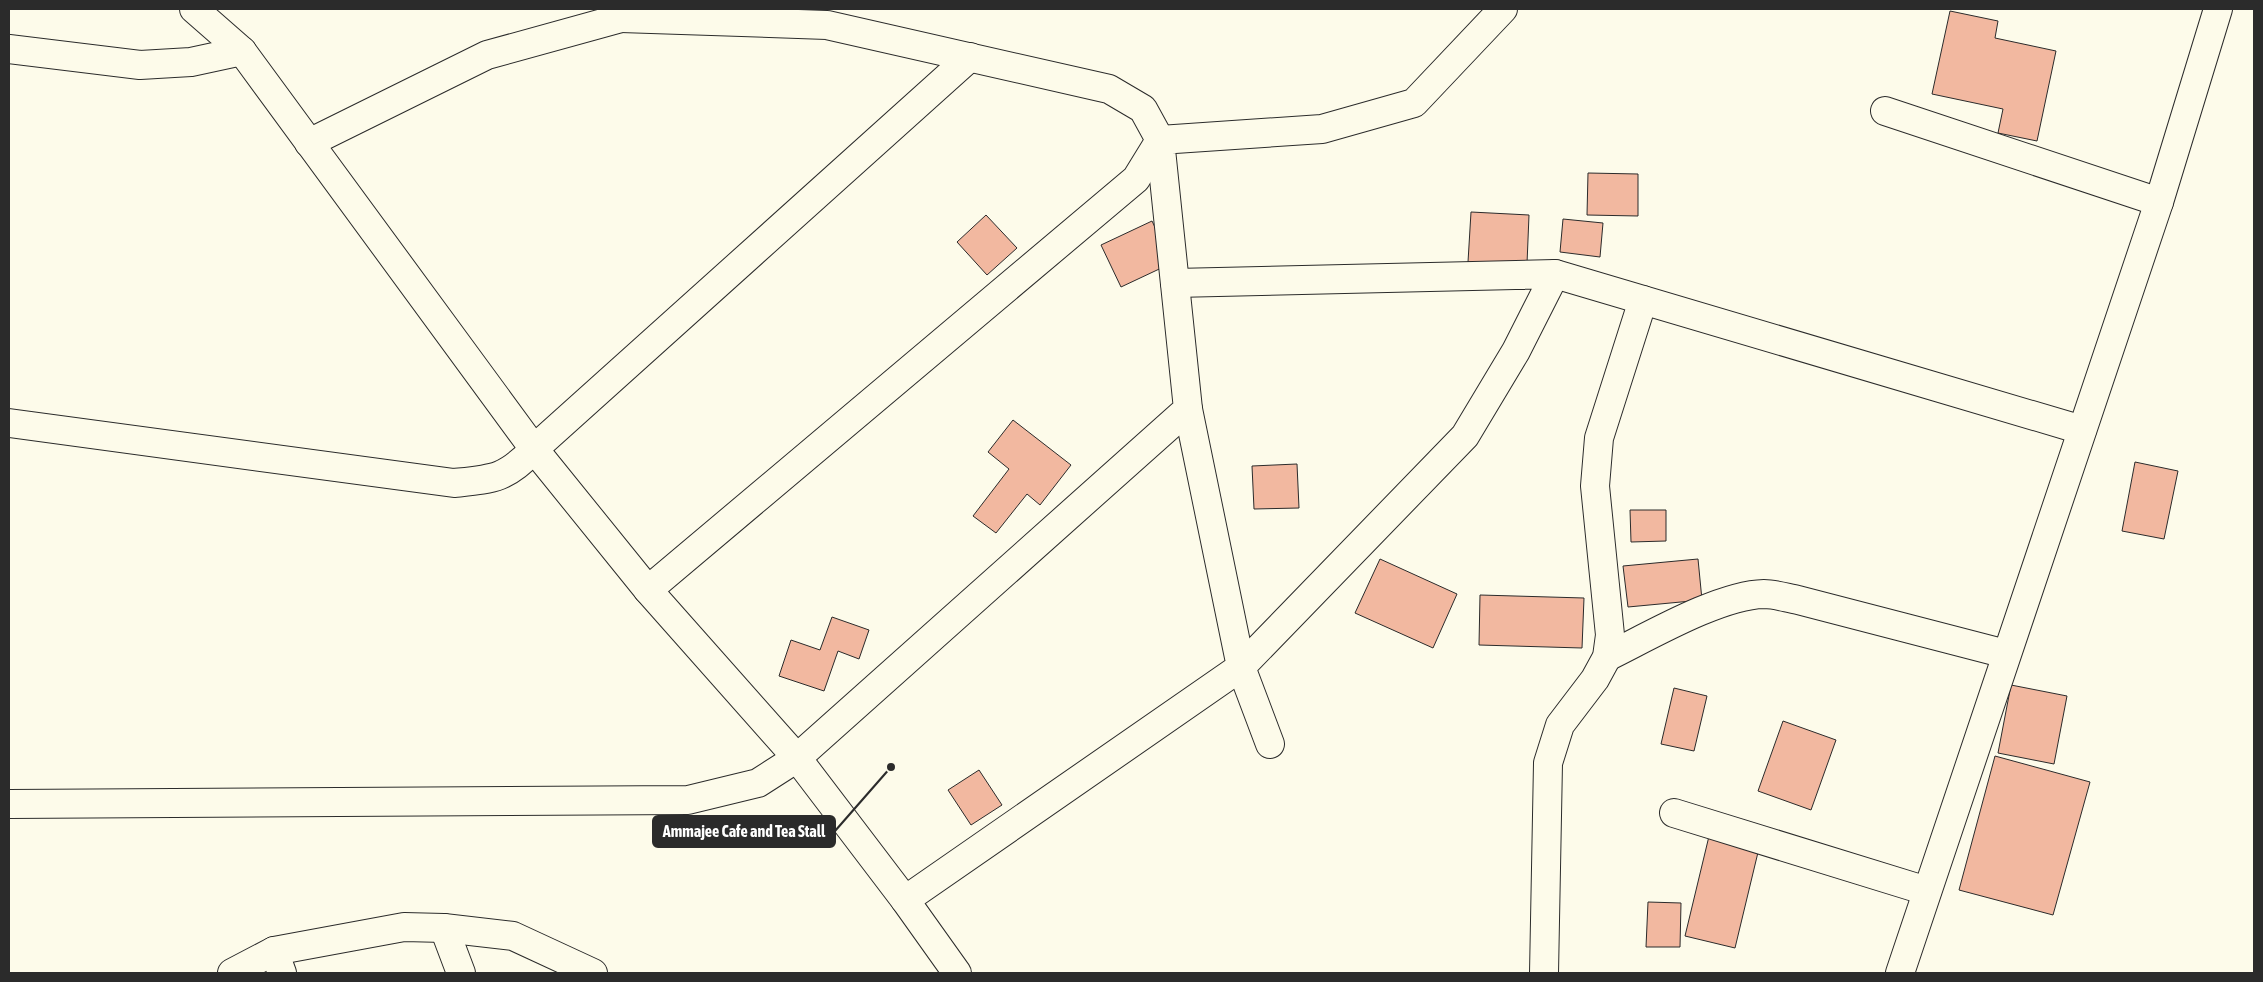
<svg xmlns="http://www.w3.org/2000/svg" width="2263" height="982" font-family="'Asap Condensed',sans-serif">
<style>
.building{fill:#f2b8a0;stroke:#2b2b2b}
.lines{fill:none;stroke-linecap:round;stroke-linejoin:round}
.street-casing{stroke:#2b2b2b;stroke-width:30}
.secondary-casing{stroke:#2b2b2b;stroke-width:30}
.street{stroke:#fdfbea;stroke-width:28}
.secondary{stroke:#fdfbea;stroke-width:28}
.leader{fill:none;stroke:#2b2b2b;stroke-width:2}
.callout-dot{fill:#2b2b2b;stroke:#fdfbea;stroke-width:2}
.callout{fill:#2b2b2b;stroke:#2b2b2b;stroke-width:2}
.callout-label{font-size:16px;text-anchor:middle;font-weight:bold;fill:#fff}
</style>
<rect width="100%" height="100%" fill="#fdfbea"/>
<g class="building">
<path d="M 1950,11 L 1998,21 L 1995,38 L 2056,51 L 2037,141 L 1998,133 L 2003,109 L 1932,94 Z"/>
<path d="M 1588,173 L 1638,174 L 1638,216 L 1587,215 Z"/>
<path d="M 1471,212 L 1529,215 L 1527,264 L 1468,262 Z"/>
<path d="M 986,215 L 1017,248 L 987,275 L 957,242 Z"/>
<path d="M 1563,219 L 1603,223 L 1600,257 L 1560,252 Z"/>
<path d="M 1152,221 L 1172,263 L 1121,287 L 1101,245 Z"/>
<path d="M 1013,420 L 1071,465 L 1040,505 L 1027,494 L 996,533 L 973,516 L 1009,469 L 988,452 Z"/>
<path d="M 2135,462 L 2178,471 L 2164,539 L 2122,531 Z"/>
<path d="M 1297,464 L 1299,508 L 1254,509 L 1252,466 Z"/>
<path d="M 1630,510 L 1666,510 L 1666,541 L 1631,542 Z"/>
<path d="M 1380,559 L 1457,594 L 1433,648 L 1355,613 Z"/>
<path d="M 1698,559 L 1702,600 L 1628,607 L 1623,566 Z"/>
<path d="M 1480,595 L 1584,598 L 1582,648 L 1479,645 Z"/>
<path d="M 832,617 L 869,630 L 859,659 L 838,651 L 824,691 L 779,676 L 791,640 L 820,650 Z"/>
<path d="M 2011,685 L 2067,696 L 2054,764 L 1998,753 Z"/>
<path d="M 1674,688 L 1707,696 L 1694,751 L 1661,744 Z"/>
<path d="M 1783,721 L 1836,740 L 1811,810 L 1758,791 Z"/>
<path d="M 1995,756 L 2090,782 L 2053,915 L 1959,890 Z"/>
<path d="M 979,770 L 1002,805 L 971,825 L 948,790 Z"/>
<path d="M 1710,832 L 1760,844 L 1735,948 L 1685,936 Z"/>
<path d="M 1648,902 L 1681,903 L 1680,947 L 1646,947 Z"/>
</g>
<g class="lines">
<defs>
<g id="street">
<path d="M 621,18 L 827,25 L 1109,89 L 1143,109 L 1160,140 L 1136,179 L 648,590"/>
<path d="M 9,49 L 140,65 L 191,62 L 242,51"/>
<path d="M 1885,111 L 2159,202"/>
<path d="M 309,143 L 487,55 L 621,18 L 623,9"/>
<path d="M 1555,274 L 2082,430"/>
<path d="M 1175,283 L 1555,274 L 1516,351 L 1465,436 L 1241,667 L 1270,744"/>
<path d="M 9,423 L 454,483 C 493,479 506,479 534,449 L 970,57"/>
<path d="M 1607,657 C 1648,637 1719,595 1764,594 C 1775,594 1787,598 1798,600 L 2006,654"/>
<path d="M 9,804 L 688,800 L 758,783 L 797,758 L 1188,409 L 1160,140 L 1322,129 L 1414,103 L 1503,9"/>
<path d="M 1674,813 L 1927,891"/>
<path d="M 905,900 L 1241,667 L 1188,409"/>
<path d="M 444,928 L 461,973"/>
<path d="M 274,951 L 282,973"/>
<path d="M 232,973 L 274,951 L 404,927 L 444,928 L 513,936 L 593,973"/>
<path d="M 1544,973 L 1548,763 L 1560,725 L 1595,679 L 1607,657 L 1610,635 L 1595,486 L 1599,438 L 1643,300"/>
<path d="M 1900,973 L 2159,202 L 2218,9"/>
</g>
<path id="secondary" d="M 194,9 L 242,51 L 534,449 L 648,590 L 797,758 L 905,900 L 957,973"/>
</defs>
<use href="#street" class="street-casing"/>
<use href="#secondary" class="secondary-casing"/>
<use href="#street" class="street"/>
<use href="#secondary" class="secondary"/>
</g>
<path class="leader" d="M891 767L835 831"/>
<circle class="callout-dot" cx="891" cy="767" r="5"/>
<rect class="callout" x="653" y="816" width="182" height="31" rx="5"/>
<g class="callout-label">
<text x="744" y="837">Ammajee Cafe and Tea Stall</text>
</g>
<rect width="2263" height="982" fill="none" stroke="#2b2b2b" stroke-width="20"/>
</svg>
